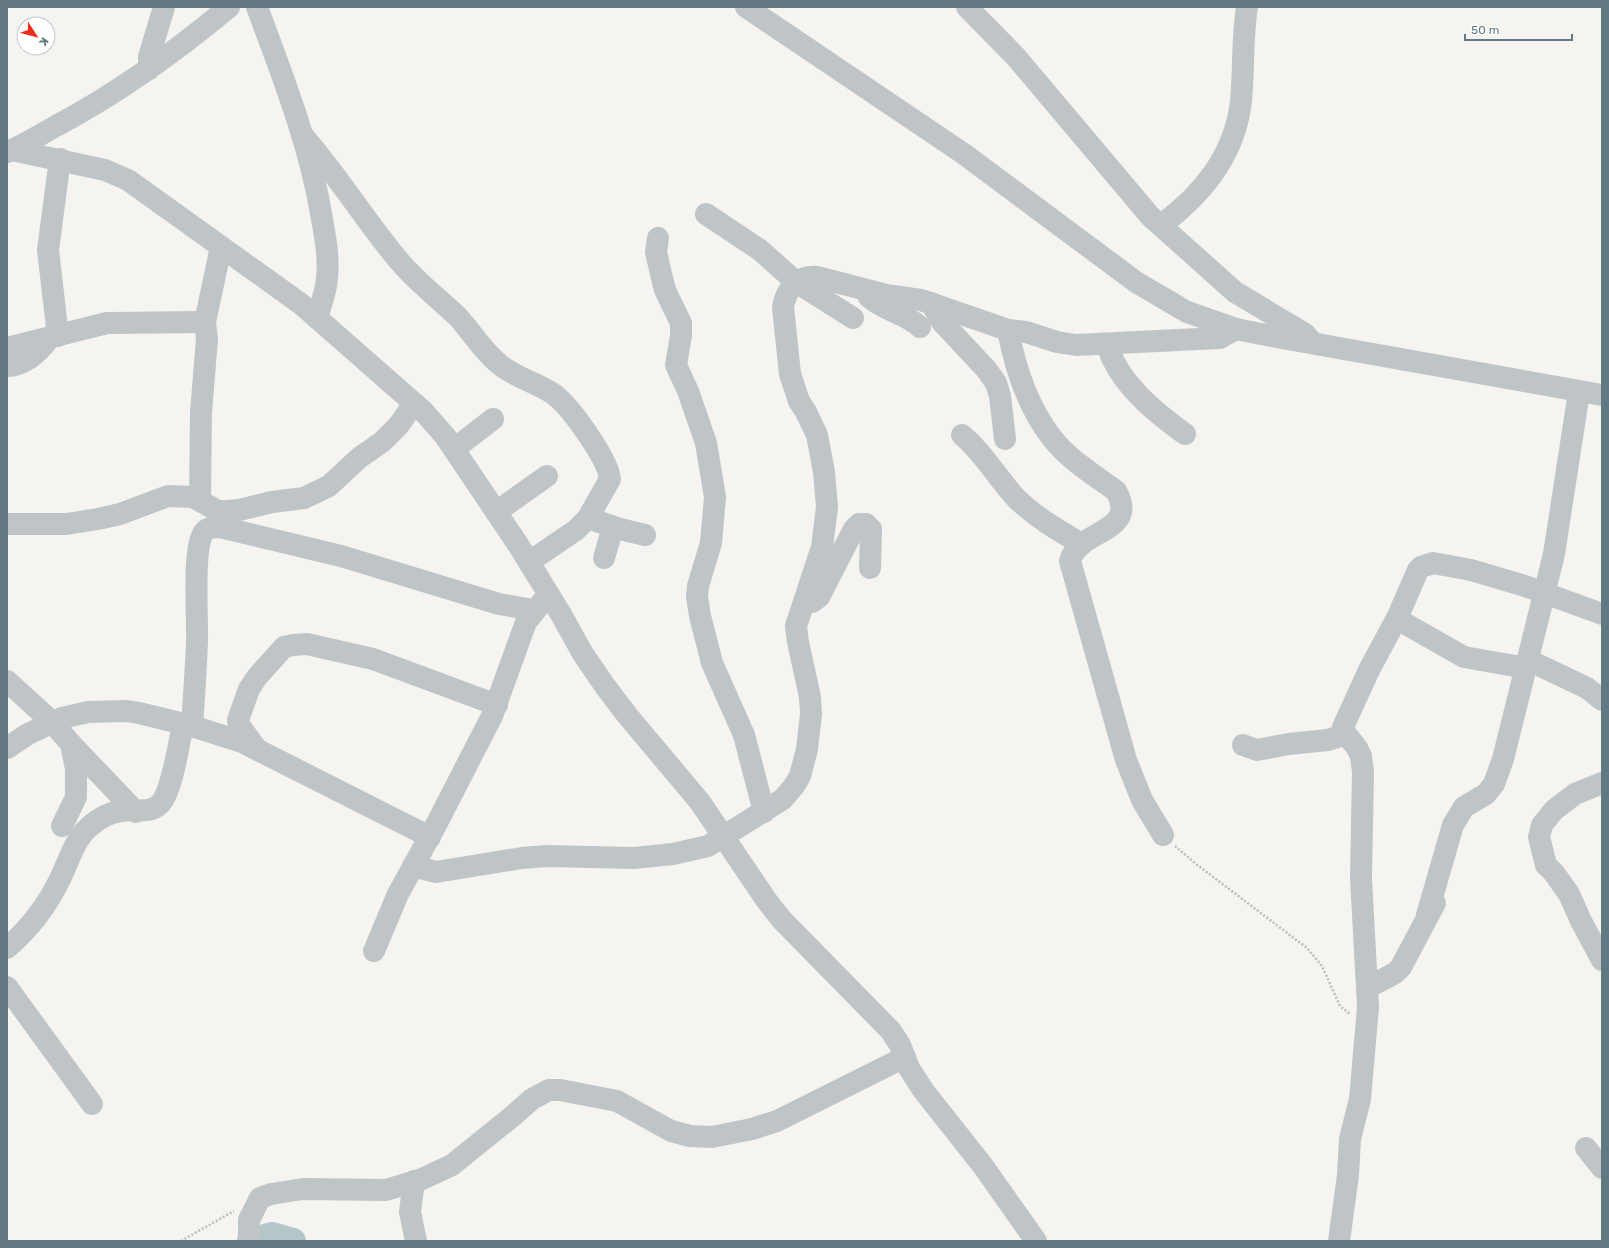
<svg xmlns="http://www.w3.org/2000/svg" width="1609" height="1248" font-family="Rubik,sans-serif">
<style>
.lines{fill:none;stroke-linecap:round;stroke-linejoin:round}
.river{stroke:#b5c6c8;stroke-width:26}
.path{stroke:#b9bdbf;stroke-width:2.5;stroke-dasharray:2 2;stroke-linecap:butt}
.minor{stroke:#bfc5c7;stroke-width:22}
</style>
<rect width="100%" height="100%" fill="#f5f4f1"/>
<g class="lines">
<path class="river" d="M 250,1241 L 272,1235 L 293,1241"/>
<g class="path">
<path d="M 1175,846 L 1196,864 L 1307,948 L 1322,966 L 1340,1006 L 1350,1014"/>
<path d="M 181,1241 L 234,1211"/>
</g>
<g class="minor">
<path d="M 257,7 C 283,77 310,145 322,219 C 326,241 330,263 326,286 C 324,297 320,307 317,318"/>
<path d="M 746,7 L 964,154 L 1136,282 L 1187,312 L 1236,329 L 1266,335 L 1602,395"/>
<path d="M 967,7 L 1016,57 L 1150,216 L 1235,292 L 1305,334 L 1311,341"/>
<path d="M 149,69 L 149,57 L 164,7"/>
<path d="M 304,137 C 339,177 366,222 400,262 C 417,282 438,298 457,316 C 472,332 482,350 499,364 C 514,377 535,382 552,393 C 569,404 608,459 610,479 L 588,518 L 576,530 L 529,562"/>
<path d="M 12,150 L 105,170 L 128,180 L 301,304 L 423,411 L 445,436 L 519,546 L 562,616 L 583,654 L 605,686 L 627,715 L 700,802 L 767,901 L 782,920 L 891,1031 L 900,1045 L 909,1068 L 923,1090 L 983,1166 L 1036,1241"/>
<path d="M 7,152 C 24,145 40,135 56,126 C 118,93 175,52 229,7"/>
<path d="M 706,214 L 760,250 L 796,282 L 853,318"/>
<path d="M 1161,225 C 1203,194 1235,155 1241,101 C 1244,70 1242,38 1247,7"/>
<path d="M 658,238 L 656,252 L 661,274 L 665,290 L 681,323 L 681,336 L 676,365 L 688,391 L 706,443 L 715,497 L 711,543 L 698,586 L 697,597 L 700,616 L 712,663 L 744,735 L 764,812"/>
<path d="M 869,297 C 884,311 906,313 920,327"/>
<path d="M 931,303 L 942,322 L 986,369 L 996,383 L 1000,396 L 1005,439"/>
<path d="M 1008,330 C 1015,368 1028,407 1052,438 C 1068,459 1094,475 1116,491 C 1140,533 1078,529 1070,561 L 1126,760 L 1142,800 L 1163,835"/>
<path d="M 58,336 L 48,250 L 60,159"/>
<path d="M 1107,345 C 1119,383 1153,411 1185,434"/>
<path d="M 7,348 L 107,323 L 205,322"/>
<path d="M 7,366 C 24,366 39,352 48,340"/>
<path d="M 962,435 C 984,453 997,478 1016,498 C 1035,517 1059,531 1082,544"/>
<path d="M 454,449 L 493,419"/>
<path d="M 200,499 L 201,412 L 207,339 L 205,322 L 221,247"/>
<path d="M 496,512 L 547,476"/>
<path d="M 588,518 L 620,529 L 645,535"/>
<path d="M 7,524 L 66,524 L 98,519 L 120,514 L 168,496 L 193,497 L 218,511 L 227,511 L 239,510 L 272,502 L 304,498 L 329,486 L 359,458 L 382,442 L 399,425 L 414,403"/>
<path d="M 604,558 L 613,527"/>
<path d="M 812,602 L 819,597 L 854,529 L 859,524 L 866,524 L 871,529 L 870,568"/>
<path d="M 1397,619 L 1464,657 L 1526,668"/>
<path d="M 1528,660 L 1587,688 L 1602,700"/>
<path d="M 7,681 L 52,722 L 71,744 L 76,769 L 76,797 L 62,826"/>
<path d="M 192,726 C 194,697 196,669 197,641 C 198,620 192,547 204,532 C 208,527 214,527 220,527 L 341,556 L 499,604 L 534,610"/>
<path d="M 71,744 L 136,812"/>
<path d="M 1243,745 L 1257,750 L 1289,744 L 1328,740 L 1346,734"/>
<path d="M 7,748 L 28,734 L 62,718 L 88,712 L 127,711 L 139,713 L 192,726 L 242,742 L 430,837"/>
<path d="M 256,748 L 239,725 L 238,720 L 249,689 L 257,677 L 284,647 L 293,645 L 307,644 L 373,659 L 497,705"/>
<path d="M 1602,783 L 1575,794 L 1554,810 L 1542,825 L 1539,837 L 1546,865 L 1554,873 L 1569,894 L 1581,921 L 1602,960"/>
<path d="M 413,866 L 436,872 L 522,858 L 547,856 L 634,858 L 673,854 L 708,846 L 783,799 L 794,786 L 800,776 L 807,749 L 811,714 L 810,697 L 798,642 L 796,626 L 822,547 L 827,507 L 824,472 L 817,435 L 806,412 L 799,401 L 790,374 L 783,307 C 786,289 798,275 817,277 L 886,295 L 921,300 L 1008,330 L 1026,332 L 1057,342 L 1076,345 L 1220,338 L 1236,329"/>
<path d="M 1427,915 L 1453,825 L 1464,807 L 1486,794 L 1494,784 L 1503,759 L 1554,554 L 1579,392"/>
<path d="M 7,948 C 29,929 47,906 60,879 C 69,861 74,840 89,827 C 98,819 110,812 122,811 C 137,808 153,816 163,800 C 173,784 179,743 183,724"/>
<path d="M 374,951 L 398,894 L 437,823 L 492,716 L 526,622 L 543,601"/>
<path d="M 7,987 L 92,1104"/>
<path d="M 1367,988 L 1395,973 L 1401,967 L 1435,903"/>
<path d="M 1586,1148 L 1602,1168"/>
<path d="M 414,1181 L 410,1212 L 416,1241"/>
<path d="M 249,1241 L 249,1220 L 260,1198 L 271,1194 L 303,1189 L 386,1190 L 422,1179 L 452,1165 L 514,1115 L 532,1099 L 549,1090 L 560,1090 L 617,1101 L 671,1131 L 690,1136 L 712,1137 L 752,1129 L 777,1121 L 905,1057"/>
<path d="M 1339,1241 L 1348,1175 L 1350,1139 L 1360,1099 L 1368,1007 L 1361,878 L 1363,772 L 1361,756 L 1357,748 L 1346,734 L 1343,727 L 1369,670 L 1398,616 L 1418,570 L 1421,567 L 1433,563 L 1471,570 L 1525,586 L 1602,614"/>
</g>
</g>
<rect width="1609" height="1248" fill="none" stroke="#627983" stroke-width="16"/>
<g transform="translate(36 36) rotate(126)"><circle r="19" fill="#ffffff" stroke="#c0c9cd"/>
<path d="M0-3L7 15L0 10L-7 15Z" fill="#ec2e1a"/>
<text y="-6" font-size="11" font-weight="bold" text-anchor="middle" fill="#627983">K</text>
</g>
<path d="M1465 34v6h107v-6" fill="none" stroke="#627983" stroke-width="2"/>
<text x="1471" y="34" font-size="12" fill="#627983" stroke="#ffffff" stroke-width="3" paint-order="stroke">50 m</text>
</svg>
